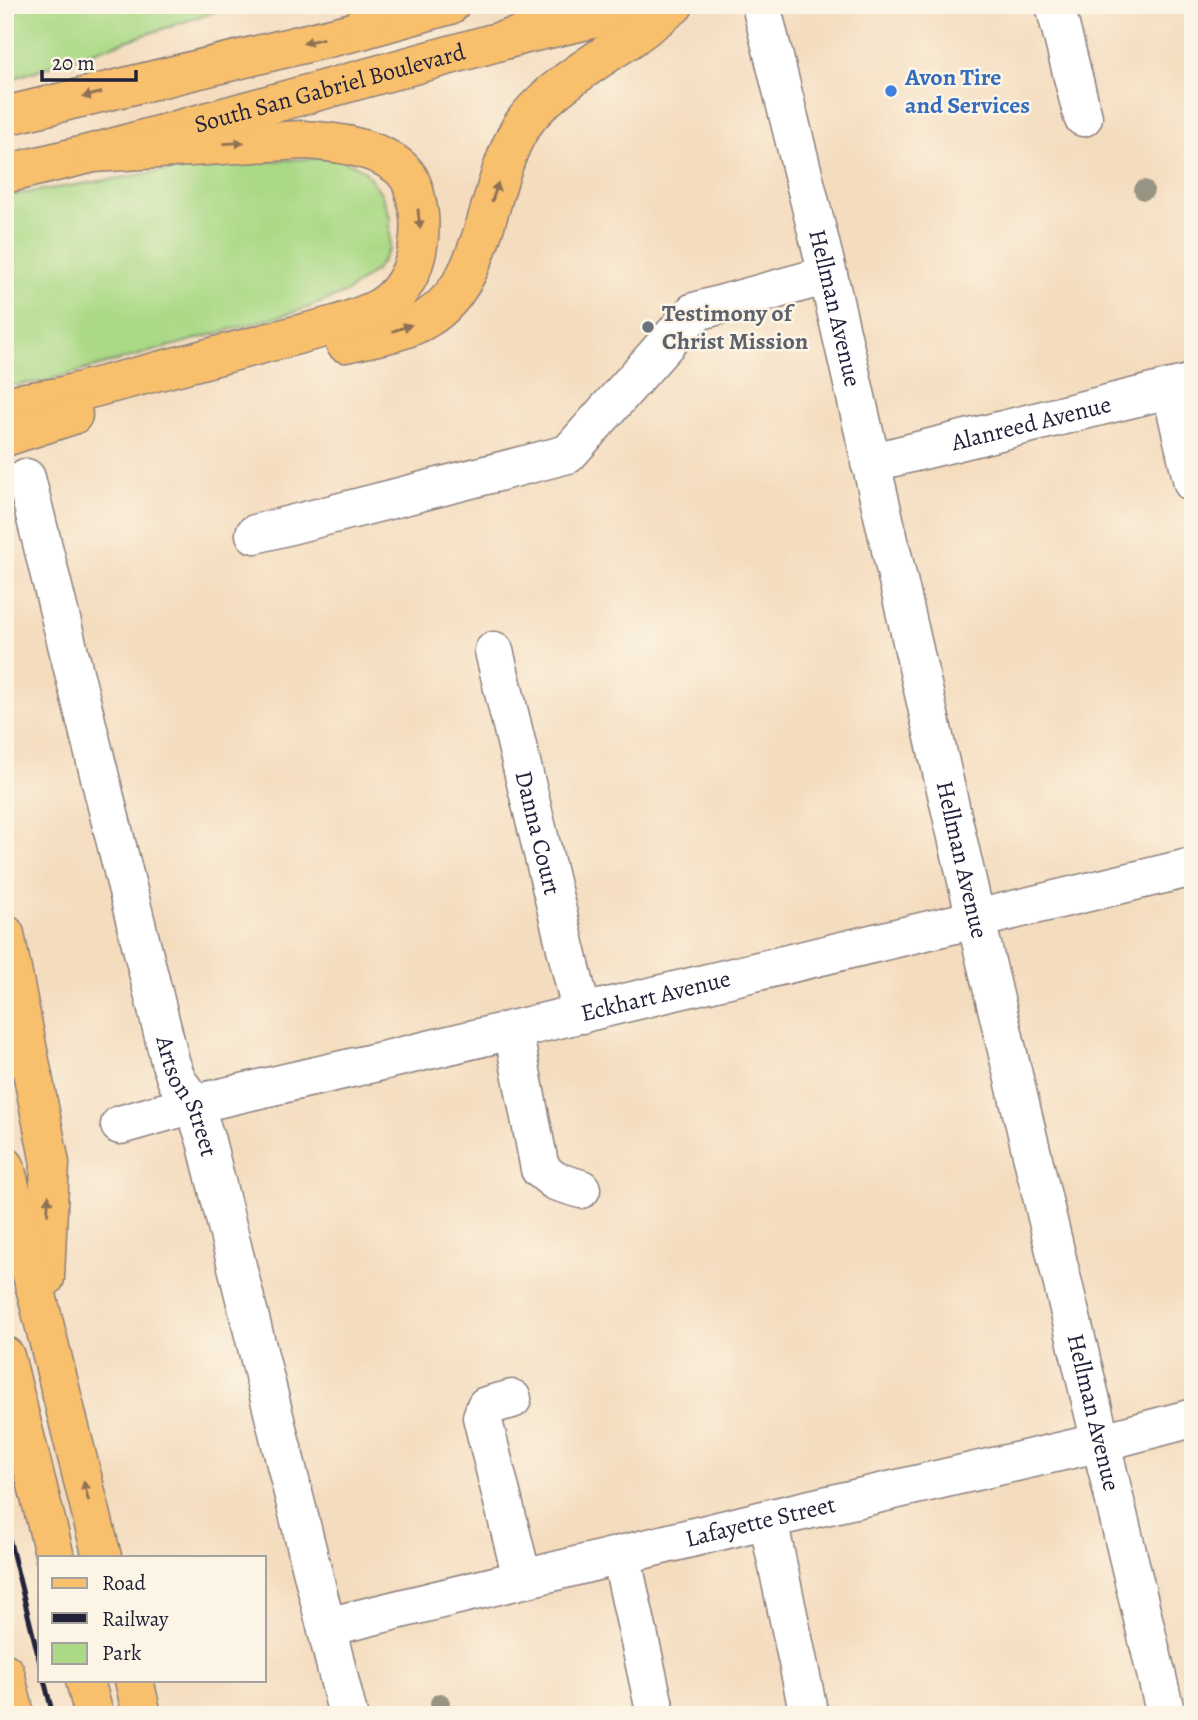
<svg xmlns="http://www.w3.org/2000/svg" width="1198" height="1720" font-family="Alegreya,serif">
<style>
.green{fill:#abd986;stroke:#667e60;stroke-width:2}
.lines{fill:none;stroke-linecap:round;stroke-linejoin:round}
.stream{stroke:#5ac4d5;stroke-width:10}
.minor-casing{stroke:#8b7f7c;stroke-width:41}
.major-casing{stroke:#8b7f7c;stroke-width:41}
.highway-casing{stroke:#8b7f7c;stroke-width:41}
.minor{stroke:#fff;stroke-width:38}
.major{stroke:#f8bf6c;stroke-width:38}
.highway{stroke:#f8bf6c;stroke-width:38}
.rail{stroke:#22223b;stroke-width:5}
.tree{fill:#979483}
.oneway{fill:#8d7054}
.shop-dot{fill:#3f7fe0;stroke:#fcf5e5;stroke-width:2.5}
.worship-dot{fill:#6b7280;stroke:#fcf5e5;stroke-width:2.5}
.labels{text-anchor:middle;stroke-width:5;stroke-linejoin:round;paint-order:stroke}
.shop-label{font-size:24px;font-weight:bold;fill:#366cbe;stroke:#fcf5e5;text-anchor:start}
.street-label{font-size:24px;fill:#22223b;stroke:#fcf5e5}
.worship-label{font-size:24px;font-weight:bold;fill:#5b616d;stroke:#fcf5e5;text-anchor:start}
</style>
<rect width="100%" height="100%" fill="#fcf5e5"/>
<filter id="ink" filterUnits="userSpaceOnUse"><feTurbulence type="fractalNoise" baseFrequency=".0143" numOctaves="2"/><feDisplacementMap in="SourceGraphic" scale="14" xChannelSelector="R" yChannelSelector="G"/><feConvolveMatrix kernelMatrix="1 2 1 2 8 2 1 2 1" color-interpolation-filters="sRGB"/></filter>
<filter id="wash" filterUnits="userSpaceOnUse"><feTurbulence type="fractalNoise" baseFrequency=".00686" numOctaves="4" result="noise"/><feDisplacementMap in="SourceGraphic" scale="28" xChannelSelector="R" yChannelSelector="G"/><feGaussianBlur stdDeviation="1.57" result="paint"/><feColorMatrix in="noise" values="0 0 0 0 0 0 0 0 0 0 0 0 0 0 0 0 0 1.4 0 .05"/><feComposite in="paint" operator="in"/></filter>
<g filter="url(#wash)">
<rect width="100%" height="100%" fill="#f4dcbe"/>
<g class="green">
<path d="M 5,5 L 235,5 L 5,81 Z"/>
<path d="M 338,157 L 364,170 L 381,193 L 390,217 L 390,248 L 376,270 L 347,292 L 305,309 L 41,382 L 5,386 L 5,196 L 203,165 Z"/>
</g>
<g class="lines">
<path class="stream" d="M 1185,1715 L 1193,1710"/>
</g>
</g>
<g filter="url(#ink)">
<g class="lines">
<defs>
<g id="minor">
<path id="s1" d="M 761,5 L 828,275 L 976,920 L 1166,1715"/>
<path d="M 1055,5 L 1083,117"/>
<path d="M 1171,388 L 1193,483"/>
<path id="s2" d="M 870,463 L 1193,383"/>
<path id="s3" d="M 26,478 L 170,1061 L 177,1081 L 194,1104 L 206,1141 L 348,1715"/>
<path d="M 255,534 L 568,454 L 694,312 L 828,275"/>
<path id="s4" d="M 494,651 L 582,1014"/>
<path d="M 513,1030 L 540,1169 L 555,1181 L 581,1189"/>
<path id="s5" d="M 120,1125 L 194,1104 L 395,1058 L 1193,867"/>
<path d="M 512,1399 L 486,1406 L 482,1417 L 522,1578"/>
<path d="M 768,1519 L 809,1715"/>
<path d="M 621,1555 L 656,1715"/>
<path id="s6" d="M 327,1627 L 768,1519 L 1102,1442 L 1193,1418"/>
</g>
<g id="major">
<path d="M 5,116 L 361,30 L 450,5"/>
<path id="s7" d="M 5,174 L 93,153 L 526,34 L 654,5"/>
</g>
<g id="highway">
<path d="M 361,30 L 373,5"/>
<path d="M 345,343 C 371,337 403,333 426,319 C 486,284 486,189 518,132 C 538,95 597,61 632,37 C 646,27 660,16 674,5"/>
<path d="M 5,405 L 59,397 L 339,324 C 352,319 366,315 379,308 C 411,290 422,250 419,215 C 417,203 414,184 407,175 C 386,148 333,141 302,140 L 93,153"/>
<path d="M 5,437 L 73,415"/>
<path d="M 5,934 L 50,1163 L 45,1278"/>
<path d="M 5,1166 L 102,1557"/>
<path d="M 5,1356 L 55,1557"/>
<path d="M 5,1673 L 15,1715"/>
<path d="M 85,1680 L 94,1715"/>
<path d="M 134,1680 L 142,1715"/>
</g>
</defs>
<use href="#minor" class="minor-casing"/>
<use href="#major" class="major-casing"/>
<use href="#highway" class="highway-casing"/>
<use href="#minor" class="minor"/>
<use href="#major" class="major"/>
<use href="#highway" class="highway"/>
<g class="rail">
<path d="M 5,1522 L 40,1663"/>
<path d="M 44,1680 L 53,1715"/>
</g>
</g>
<g class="tree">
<circle cx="1144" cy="190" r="10"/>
<circle cx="440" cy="1703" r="10"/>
</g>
<defs><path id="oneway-solid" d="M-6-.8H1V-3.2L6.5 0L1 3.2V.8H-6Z" transform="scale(1.75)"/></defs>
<g class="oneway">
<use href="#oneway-solid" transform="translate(313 41) rotate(166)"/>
<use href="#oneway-solid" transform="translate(92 95) rotate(166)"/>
<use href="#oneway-solid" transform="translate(234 143) rotate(-3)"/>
<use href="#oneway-solid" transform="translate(495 192) rotate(-72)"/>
<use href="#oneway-solid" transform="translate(419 219) rotate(84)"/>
<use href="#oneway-solid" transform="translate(402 328) rotate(-19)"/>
<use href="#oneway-solid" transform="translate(48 1205) rotate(-87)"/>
<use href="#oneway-solid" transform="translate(86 1491) rotate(-104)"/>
</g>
</g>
<circle class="shop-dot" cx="891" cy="91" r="7"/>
<circle class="worship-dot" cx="648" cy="327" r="7"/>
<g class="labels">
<g class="shop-label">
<text x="905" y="85">Avon Tire<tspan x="905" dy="28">and Services</tspan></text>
</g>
<g class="street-label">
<text dy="8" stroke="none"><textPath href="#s7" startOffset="336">South San Gabriel Boulevard</textPath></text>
<text dy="8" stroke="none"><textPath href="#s1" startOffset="312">Hellman Avenue</textPath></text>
<text dy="8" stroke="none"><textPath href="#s2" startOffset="166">Alanreed Avenue</textPath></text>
<text dy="8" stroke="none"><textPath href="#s4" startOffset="187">Danna Court</textPath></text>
<text dy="8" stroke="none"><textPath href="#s1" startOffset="878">Hellman Avenue</textPath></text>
<text dy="8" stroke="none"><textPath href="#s5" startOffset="551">Eckhart Avenue</textPath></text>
<text dy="8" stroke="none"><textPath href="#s3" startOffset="640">Artson Street</textPath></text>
<text dy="8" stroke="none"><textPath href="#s1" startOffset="1446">Hellman Avenue</textPath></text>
<text dy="8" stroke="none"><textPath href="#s6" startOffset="446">Lafayette Street</textPath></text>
</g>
<g class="worship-label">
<text x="662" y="321">Testimony of<tspan x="662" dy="28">Christ Mission</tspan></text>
</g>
</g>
<rect width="1198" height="1720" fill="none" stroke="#fcf5e5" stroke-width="28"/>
<rect x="38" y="1556" width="228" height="126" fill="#fcf5e5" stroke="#a5a1a1" stroke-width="2"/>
<rect x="52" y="1578" width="35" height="10" fill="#f8bf6c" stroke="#a5a1a1" stroke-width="2"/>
<text x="102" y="1590" font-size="21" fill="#22223b">Road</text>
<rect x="52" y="1613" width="35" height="10" fill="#22223b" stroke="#a5a1a1" stroke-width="2"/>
<text x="102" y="1626" font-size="21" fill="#22223b">Railway</text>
<rect x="52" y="1643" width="35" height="21" fill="#abd986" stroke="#a5a1a1" stroke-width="2"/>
<text x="102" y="1660" font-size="21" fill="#22223b">Park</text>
<path d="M42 70v10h94v-10" fill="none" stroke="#22223b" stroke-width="3.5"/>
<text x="52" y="70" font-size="21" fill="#22223b" stroke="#fcf5e5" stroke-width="5" paint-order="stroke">20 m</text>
</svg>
